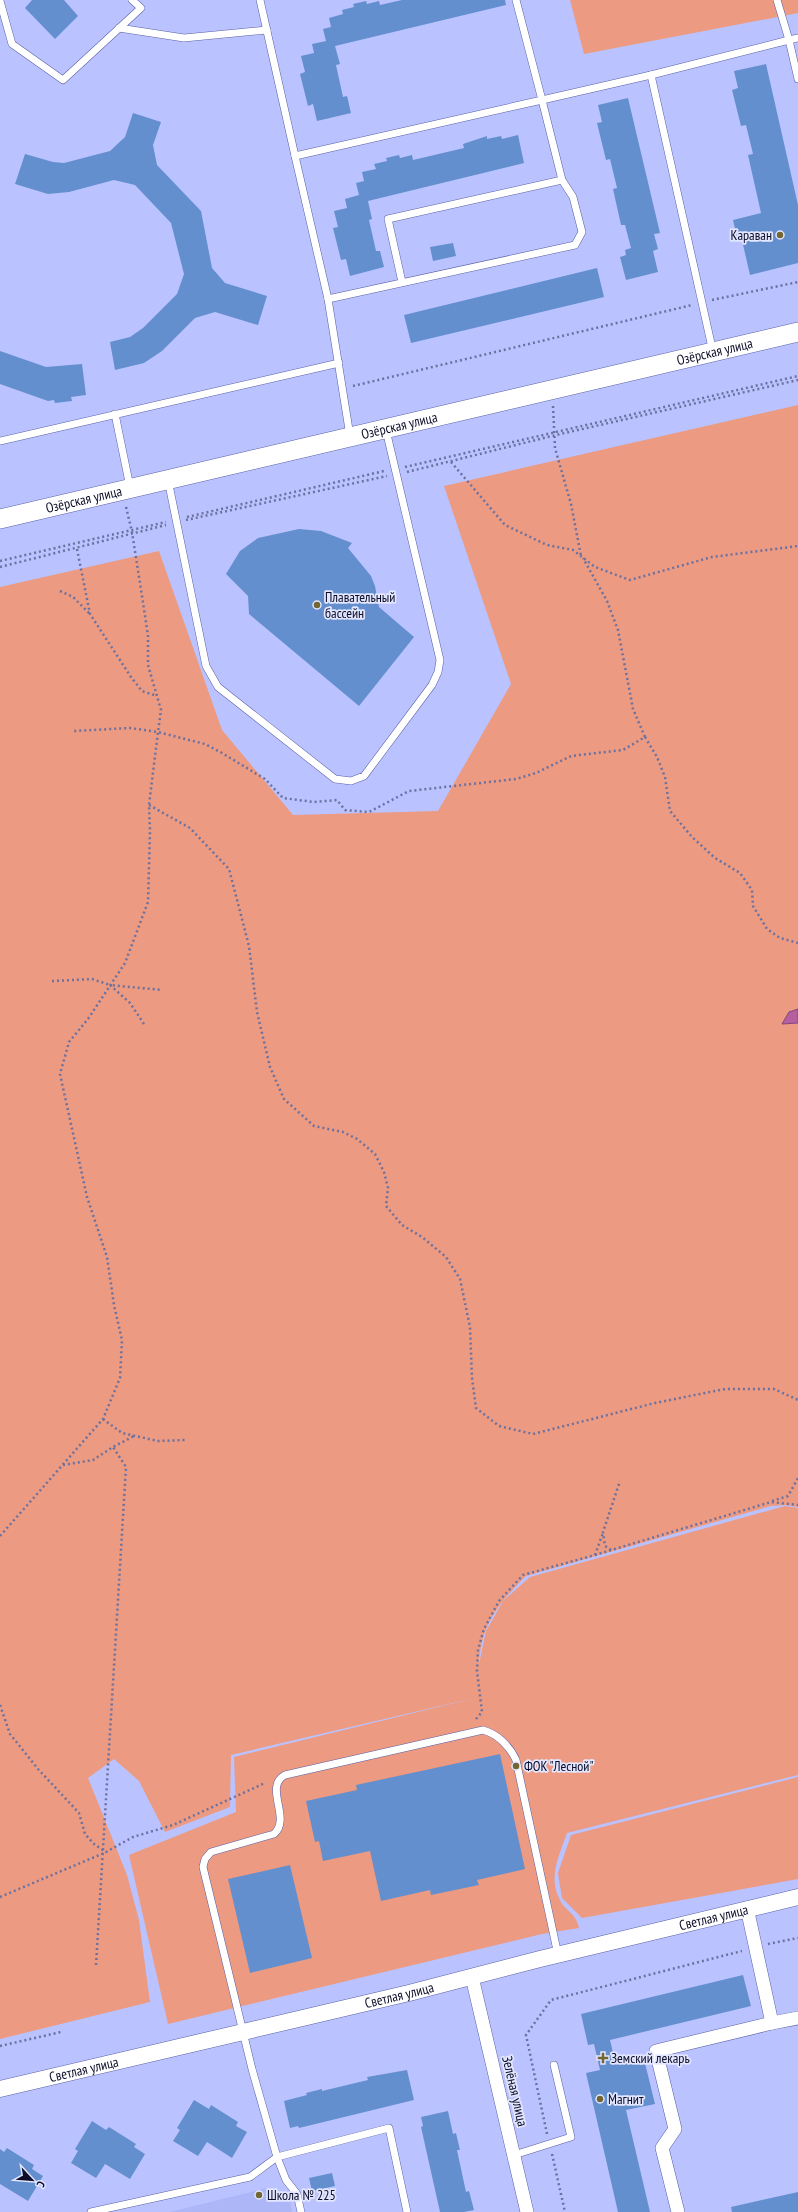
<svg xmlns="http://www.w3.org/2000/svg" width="798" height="2212" font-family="'PT Sans Narrow',sans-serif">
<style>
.built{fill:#adb6f7}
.green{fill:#ec9a81}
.water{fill:#b55f9f;stroke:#82467b}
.building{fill:#648fce}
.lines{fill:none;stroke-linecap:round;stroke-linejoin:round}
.service-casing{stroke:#5a60a4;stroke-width:8}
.minor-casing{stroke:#5a60a4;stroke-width:14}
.tertiary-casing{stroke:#5a60a4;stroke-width:17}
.secondary-casing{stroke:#5a60a4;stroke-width:20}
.path{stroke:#6c719f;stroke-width:2.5;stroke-dasharray:2 3;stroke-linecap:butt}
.service{stroke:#fff;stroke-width:7}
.minor{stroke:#fff;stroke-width:13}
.tertiary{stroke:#fff;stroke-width:16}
.secondary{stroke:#fff;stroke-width:19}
.poi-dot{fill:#726734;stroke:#e2e6fe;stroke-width:1.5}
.labels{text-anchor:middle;stroke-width:3.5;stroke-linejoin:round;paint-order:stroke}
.poi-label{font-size:14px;fill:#0c0d28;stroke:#e2e6fe;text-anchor:start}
.street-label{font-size:14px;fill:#0c0d28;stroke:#e2e6fe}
</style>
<rect width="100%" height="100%" fill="#bac3ff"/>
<path class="built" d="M 267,2188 L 290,2202 L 292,2212 L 170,2212 Z"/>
<g class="green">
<path d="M 570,0 L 798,0 L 798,13 L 584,54 Z"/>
<path d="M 798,405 L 798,1009 L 789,1012 L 783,1024 L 798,1023 L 798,1507 L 786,1505 L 771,1506 L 526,1576 C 499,1603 481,1624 479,1664 L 486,1631 L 503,1601 L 530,1577 L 785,1506 L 798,1508 L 798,1775 L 567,1833 C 560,1854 548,1876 559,1898 C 564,1911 576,1912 579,1928 L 542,1934 L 168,2024 L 129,1855 L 236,1812 L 234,1757 L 483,1696 L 231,1755 L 230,1807 L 165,1832 L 139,1781 L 114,1759 L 88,1778 L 127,1875 L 139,1920 L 150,2002 L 0,2039 L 0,587 L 159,551 L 222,730 L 293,815 L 438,811 L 511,684 L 444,486 Z"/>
<path d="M 798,1777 L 798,1879 L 582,1918 L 562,1898 L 558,1873 L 571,1835 Z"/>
</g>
<path class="water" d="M 798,1009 L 798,1023 L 782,1024 L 789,1012 Z"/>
<g class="building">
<path d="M 32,0 L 64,0 L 78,16 L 55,39 L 25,8 Z"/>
<path d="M 402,0 L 505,0 L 506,5 L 335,46 L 340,64 L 336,65 L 343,97 L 347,96 L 351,113 L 317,121 L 313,104 L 308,106 L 300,74 L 305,72 L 301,56 L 314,53 L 312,44 L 326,41 L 323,29 L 331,27 L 329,18 L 343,14 L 342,10 L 354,7 L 353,4 L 366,1 L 367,4 L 379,1 L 380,5 Z"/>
<path d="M 766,64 L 798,205 L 798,263 L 750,275 L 741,236 L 737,237 L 733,220 L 761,213 L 748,155 L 753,154 L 746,125 L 741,126 L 732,90 L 738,88 L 734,71 Z"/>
<path d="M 628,98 L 660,233 L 654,234 L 658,249 L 653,251 L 658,272 L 626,280 L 620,257 L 626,255 L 625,250 L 631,248 L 625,225 L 621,225 L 613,189 L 617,188 L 610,159 L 606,160 L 597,123 L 602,122 L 598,105 Z"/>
<path d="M 133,113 L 161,122 L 153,145 L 157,165 L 201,211 L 212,268 L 225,283 L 267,296 L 258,325 L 215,312 L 195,318 L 162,351 L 144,363 L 115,370 L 110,342 L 130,337 L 143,328 L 177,294 L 184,274 L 171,223 L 135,185 L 114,180 L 69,192 L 48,194 L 15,184 L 25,154 L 53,162 L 64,163 L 110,151 L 125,137 Z"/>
<path d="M 518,135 L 524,163 L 368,201 L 372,219 L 369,220 L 376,251 L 380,251 L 384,267 L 350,276 L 346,259 L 341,260 L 333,228 L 338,227 L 334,211 L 347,208 L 345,199 L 359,195 L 356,183 L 364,181 L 362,172 L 376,169 L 374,164 L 387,161 L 386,158 L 399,155 L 400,158 L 412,155 L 413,160 L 464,148 L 463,144 L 487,136 L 487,139 L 501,136 L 502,139 Z"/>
<path d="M 453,243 L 456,256 L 433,261 L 430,247 Z"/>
<path d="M 597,268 L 604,297 L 411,343 L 404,315 Z"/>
<path d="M 0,351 L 46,367 L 82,364 L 86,395 L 71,397 L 72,401 L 55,403 L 54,400 L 48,401 L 0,384 Z"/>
<path d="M 299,529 L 321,531 L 352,543 L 348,548 L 371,576 L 375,586 L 379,607 L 414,637 L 359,706 L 249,614 L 248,596 L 226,574 L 240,551 L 258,538 Z"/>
<path d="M 500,1754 L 525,1869 L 477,1880 L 479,1885 L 431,1895 L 430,1890 L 381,1901 L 370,1851 L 323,1861 L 319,1841 L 315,1842 L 306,1801 L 357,1790 L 356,1785 Z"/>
<path d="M 290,1865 L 312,1958 L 250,1973 L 228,1879 Z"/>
<path d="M 743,1975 L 751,2006 L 610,2040 L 616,2065 L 644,2059 L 655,2104 L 626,2110 L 650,2212 L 618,2212 L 586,2073 L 600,2070 L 594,2044 L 588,2045 L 581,2014 Z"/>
<path d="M 407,2070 L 414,2100 L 299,2128 L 298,2126 L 290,2128 L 284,2101 L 307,2095 L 306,2093 L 322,2089 L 322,2091 L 368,2080 L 367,2077 Z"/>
<path d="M 194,2100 L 209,2109 L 211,2105 L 238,2122 L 236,2126 L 247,2132 L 232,2158 L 207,2142 L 198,2156 L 173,2141 L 180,2130 L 177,2128 Z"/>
<path d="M 448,2111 L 453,2134 L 456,2133 L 460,2150 L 457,2150 L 466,2192 L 469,2191 L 474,2210 L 464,2212 L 440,2212 L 421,2127 L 423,2126 L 421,2117 Z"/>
<path d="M 92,2121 L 106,2130 L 109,2127 L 136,2144 L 134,2147 L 145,2154 L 130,2179 L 105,2164 L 96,2178 L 71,2163 L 78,2151 L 75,2149 Z"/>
<path d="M 7,2148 L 34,2165 L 32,2169 L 43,2176 L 28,2201 L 0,2184 L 0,2149 L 4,2152 Z"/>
<path d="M 332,2173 L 335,2186 L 312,2191 L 309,2178 Z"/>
<path d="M 798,2192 L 798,2212 L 732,2212 L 731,2207 Z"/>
</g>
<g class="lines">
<defs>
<g id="service">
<path d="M 260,0 L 295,156"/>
<path d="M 0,1 L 12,44 L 63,80 L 141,8 L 132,0"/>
<path d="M 119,28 L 184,38 L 267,30"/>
<path d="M 798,38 L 789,40 L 798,79"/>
<path d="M 402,282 L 388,219 L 562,180"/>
<path d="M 328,299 L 295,156 L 542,100 L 516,0"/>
<path d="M 713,352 L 651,75 L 789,40 L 777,0"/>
<path d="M 115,414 L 130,487"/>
<path d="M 350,436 L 328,299 L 575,245 L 582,232 L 573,197 L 562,180 L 542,100 L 651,75"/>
<path d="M 0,441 L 339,363"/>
<path d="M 168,480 L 206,666 L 218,687 L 335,779 L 351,781 L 364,776 L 432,685 L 438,672 L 440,660 L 386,430"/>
<path d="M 514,2155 L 571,2137 L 554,2065"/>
<path d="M 91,2212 L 250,2177 L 277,2157 L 389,2128 L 407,2212"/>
<path d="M 301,2212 L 297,2194 L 286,2180 L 277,2157 L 252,2069 L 203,1867 L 205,1859 L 211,1852 L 274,1834 C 292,1818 263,1787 285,1775 L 483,1730 C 498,1734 510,1747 516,1760 L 558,1955"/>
</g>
<g id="minor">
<path d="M 472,1977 L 527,2212"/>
<path d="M 772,2023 L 798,2018"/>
<path d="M 678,2212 L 662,2148 L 675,2129 L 656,2051 L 772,2023 L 747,1908"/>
</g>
<g id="tertiary">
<path id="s1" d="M 0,2089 L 409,1993 L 540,1959 L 798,1897"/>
</g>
<g id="secondary">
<path id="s2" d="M 0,519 L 798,332"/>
</g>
</defs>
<use href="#service" class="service-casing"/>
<use href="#minor" class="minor-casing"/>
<use href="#tertiary" class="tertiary-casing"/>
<use href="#secondary" class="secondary-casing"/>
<g class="path">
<path d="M 712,300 L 798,282"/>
<path d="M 353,386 L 692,305"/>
<path d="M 553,406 L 555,448 L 571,504 L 581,556"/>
<path d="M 451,462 L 505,525 L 547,545 L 573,550 L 595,567 L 630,580 L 712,557 L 798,546"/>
<path d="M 405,467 L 798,376"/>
<path d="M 407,472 L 556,435 L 798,380"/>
<path d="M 126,507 L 132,532 L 144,609 L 148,636 L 148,665 L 161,710 L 158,732 L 205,744 L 222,753 L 265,779 L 283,798 L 314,802 L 337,800 L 345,810 L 369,812 L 409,791 L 516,779 L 536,773 L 571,756 L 623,750 L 645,737 L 633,709 L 618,630 L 607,601 L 583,558"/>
<path d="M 187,517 L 384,471"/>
<path d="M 186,520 L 387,476"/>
<path d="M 77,549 L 90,614 L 131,677 L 142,691 L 157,696"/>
<path d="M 0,561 L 166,522"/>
<path d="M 0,567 L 166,525"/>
<path d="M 60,591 L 73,597 L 90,614"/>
<path d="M 645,737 L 657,757 L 665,777 L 670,811 L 692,837 L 715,858 L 740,873 L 752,890 L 753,906 L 767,929 L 780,938 L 798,943"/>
<path d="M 149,805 L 190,828 L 229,869 L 249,946 L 257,1012 L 270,1067 L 284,1099 L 314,1126 L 343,1132 L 357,1139 L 375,1154 L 384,1172 L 388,1188 L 386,1206 L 402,1225 L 422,1237 L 446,1257 L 460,1279 L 470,1327 L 472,1378 L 476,1408 L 499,1426 L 533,1434 L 655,1403 L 725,1389 L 774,1389 L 798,1400"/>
<path d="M 52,981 L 92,979 L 110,985"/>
<path d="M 144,1024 L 130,1003 L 110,985 L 162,990"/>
<path d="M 103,1419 L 122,1433 L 158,1441 L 185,1440"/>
<path d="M 63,1465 L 93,1460 L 113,1447 L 134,1436"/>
<path d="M 772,1501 L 788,1496 L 798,1478"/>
<path d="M 0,1536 L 103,1419 L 120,1378 L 122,1340 L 114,1305 L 107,1257 L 87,1197 L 60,1074 L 69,1042 L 88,1019 L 125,963 L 148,902 L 150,831 L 149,805 L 158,732 L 130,728 L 74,731"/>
<path d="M 611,1550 L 605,1546 L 603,1532 L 620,1481"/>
<path d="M 595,1555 L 603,1533"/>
<path d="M 0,1705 L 10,1734 L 38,1769 L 79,1813 L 85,1834 L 94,1844 L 106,1852 L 133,1837 L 173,1825 L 265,1783"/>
<path d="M 476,1719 L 482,1712 L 477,1671 L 478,1650 L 484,1629 L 499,1601 L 523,1575 L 595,1555 L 771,1502 L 798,1505"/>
<path d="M 0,1897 L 104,1853"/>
<path d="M 768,1944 L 798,1938"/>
<path d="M 96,1965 L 126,1467 L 113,1447"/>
<path d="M 0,2046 L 61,2032"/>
<path d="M 547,2134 L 526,2035 L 551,2000 L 742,1951"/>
<path d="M 552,2154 L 565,2212"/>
</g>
<use href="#service" class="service"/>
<use href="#minor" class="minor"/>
<use href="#tertiary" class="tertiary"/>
<use href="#secondary" class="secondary"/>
</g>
<g class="poi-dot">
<circle cx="780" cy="235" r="4"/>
<circle cx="317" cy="605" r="4"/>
<circle cx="516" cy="1766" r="4"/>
<path d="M601 2052h4v4h4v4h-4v4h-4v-4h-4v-4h4z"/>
<circle cx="600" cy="2099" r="4"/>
<circle cx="259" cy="2195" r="4"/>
</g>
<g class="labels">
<g class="poi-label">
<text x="772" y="240" text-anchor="end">Караван</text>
<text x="325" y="602">Плавательный<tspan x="325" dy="16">бассейн</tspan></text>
<text x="524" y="1771">ФОК "Лесной"</text>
<text x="611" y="2063">Земский лекарь</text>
<text x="608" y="2104">Магнит</text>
<text x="267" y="2200">Школа № 225</text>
</g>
<g class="street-label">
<text dy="5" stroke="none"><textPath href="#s2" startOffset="734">Озёрская улица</textPath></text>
<text dy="5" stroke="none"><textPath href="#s2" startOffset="410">Озёрская улица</textPath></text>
<text dy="5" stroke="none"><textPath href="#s2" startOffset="86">Озёрская улица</textPath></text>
<text dy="5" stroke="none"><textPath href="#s1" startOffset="734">Светлая улица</textPath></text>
<text dy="5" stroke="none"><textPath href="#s1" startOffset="410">Светлая улица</textPath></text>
<text dy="5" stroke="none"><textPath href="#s1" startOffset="86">Светлая улица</textPath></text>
<text transform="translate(515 2091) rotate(77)" y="5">Зелёная улица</text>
</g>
</g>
<g transform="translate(32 2180) rotate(116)" stroke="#e2e6fe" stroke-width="3" paint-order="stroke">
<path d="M0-3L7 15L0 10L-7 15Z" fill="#0c0d28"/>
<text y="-6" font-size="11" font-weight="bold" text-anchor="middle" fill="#0c0d28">С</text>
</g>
</svg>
